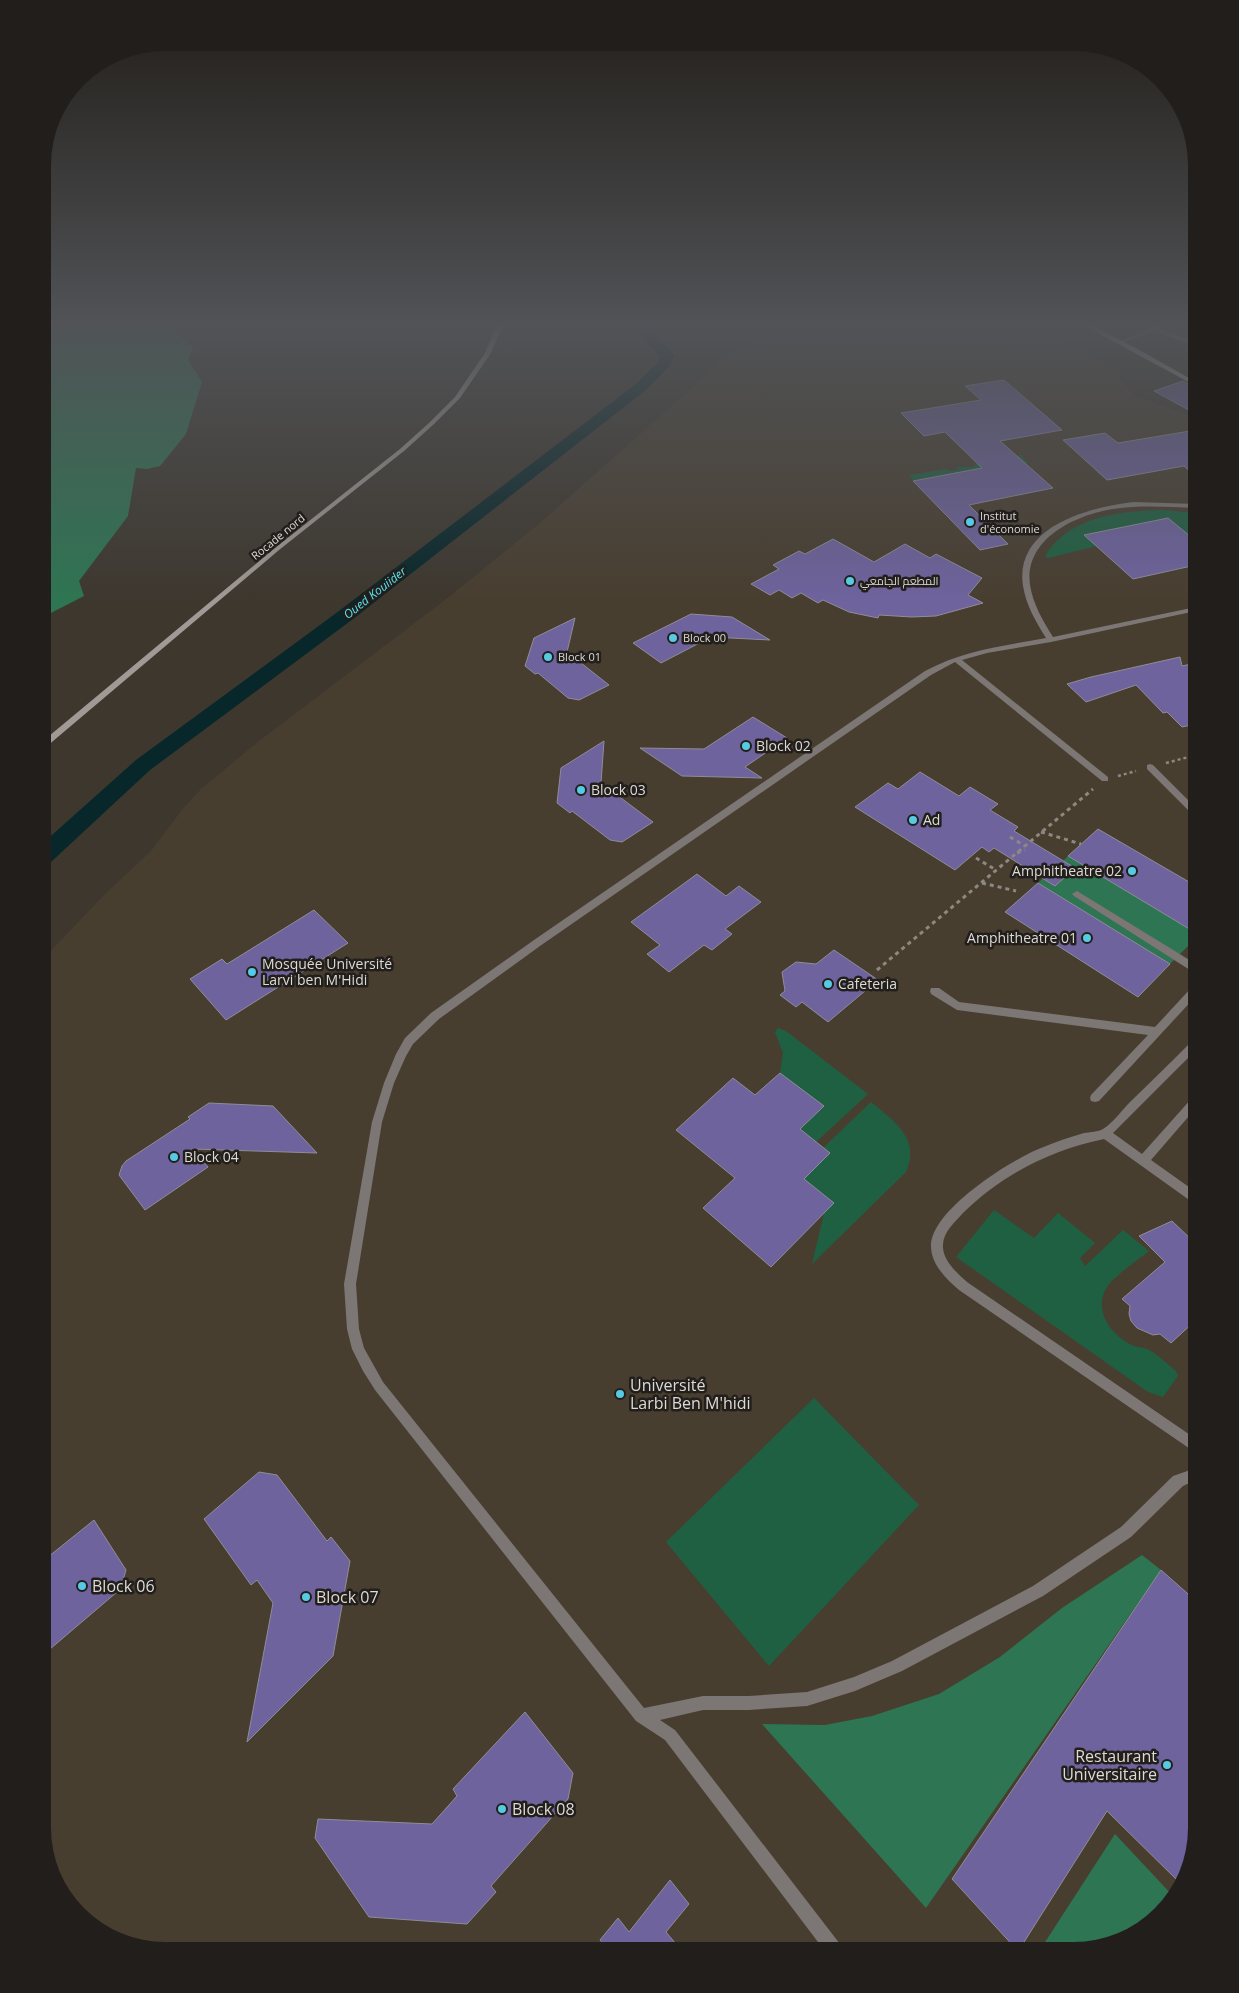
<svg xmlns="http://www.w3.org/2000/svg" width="1239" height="1993" font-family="'Open Sans',Cairo,sans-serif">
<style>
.built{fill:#483e30}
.green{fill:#1f6042}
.forest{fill:#2e7553}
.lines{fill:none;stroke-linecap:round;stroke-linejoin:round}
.canal{fill:#08272a;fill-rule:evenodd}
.building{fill:#6e639d;stroke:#8f8d99}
.path-far1{stroke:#8d8881;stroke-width:2.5;stroke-dasharray:3 3;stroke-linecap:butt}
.path{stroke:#8d8881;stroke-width:3;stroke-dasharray:4 4;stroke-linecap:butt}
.service{fill:#7c7674;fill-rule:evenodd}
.pedestrian{fill:#7c7674;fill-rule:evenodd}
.minor{fill:#7c7674;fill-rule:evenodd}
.secondary{fill:#a19995;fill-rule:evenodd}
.poi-dot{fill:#58c9e3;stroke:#211e1b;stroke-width:2}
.labels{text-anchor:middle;stroke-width:5;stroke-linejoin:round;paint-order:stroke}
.far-poi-label{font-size:11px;fill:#dedad5;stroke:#211e1b;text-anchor:start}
.far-street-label{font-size:11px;fill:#dedad5;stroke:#211e1b}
.far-water-label{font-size:12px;font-style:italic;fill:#5ae5f1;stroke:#211e1b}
.poi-label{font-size:14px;fill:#dedad5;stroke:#211e1b;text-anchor:start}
.near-poi-label{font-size:16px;fill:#dedad5;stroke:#211e1b;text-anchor:start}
</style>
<rect width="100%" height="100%" fill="#3d372e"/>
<path class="built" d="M 803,323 L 1023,323 L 1104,363 L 1135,396 L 1196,418 L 1196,1828 L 1180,1890 L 1128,1938 L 1074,1950 L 157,1950 L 97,1930 L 55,1882 L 43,1828 L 43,959 L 107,892 L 151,851 L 181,811 L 201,789 L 259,741 L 445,600 L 540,523 L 723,360 Z"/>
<g class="green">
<path d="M 1021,455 L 1028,463 L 1025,467 L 952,489 L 940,476 L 913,481 L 909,475 L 946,469 L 950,471 L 957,470 L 957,467 C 963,466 968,468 975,466 L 974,464 Z"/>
<path d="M 1163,510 L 1196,513 L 1196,541 L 1168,518 L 1085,535 L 1097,546 L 1048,558 L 1045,556 C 1069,516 1120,511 1163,510 Z"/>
<path d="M 778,1028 L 786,1031 L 868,1094 L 816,1142 L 800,1129 L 823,1106 L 780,1073 L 783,1053 L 775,1032 Z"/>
<path d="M 871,1102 C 894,1121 921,1139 906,1172 L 812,1264 L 824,1213 L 804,1179 L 830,1153 L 823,1148 Z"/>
<path d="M 994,1210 L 1034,1238 L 1058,1213 L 1095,1243 L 1080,1258 L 1085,1266 L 1123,1230 L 1149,1251 C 1139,1259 1113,1277 1107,1287 C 1093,1309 1110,1334 1130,1344 C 1136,1348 1143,1347 1149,1350 C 1159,1355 1168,1365 1176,1371 L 1178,1376 L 1163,1397 L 1148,1392 L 956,1257 Z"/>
<path d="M 814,1398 L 919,1505 L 769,1666 L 666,1542 Z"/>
</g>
<g class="forest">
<path d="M 43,323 L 165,323 L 173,328 L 193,348 L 188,360 L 202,382 L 186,434 L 160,466 L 147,469 L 136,468 L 128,516 L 79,581 L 84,596 L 49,614 L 46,632 L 43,635 Z"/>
<path d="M 1068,856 L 1196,933 L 1196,938 L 1170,964 L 1038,883 L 1043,878 L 1055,886 L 1075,868 L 1063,861 Z"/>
<path d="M 1142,1555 L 1161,1570 L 926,1908 L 762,1724 L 825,1725 L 872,1716 L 939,1694 L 1000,1657 L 1062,1608 Z"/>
<path d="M 1115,1834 L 1173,1896 L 1128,1938 L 1074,1950 L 1040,1950 Z"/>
</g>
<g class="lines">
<path class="canal" d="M 627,323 L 642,323 L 674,355 L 670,366 L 646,390 L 353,619 L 150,770 L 51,862 L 43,864 L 43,843 L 136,760 L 339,611 L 636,384 L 658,362 L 660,356 Z"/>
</g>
<g class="building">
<path d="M 1004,380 L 1062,430 L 1000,441 L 1053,488 L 969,505 L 1008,544 L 980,550 L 913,481 L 982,468 L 945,432 L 924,436 L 901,413 L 981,400 L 965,386 Z"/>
<path d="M 1183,381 L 1196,388 L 1196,414 L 1154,391 Z"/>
<path d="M 1196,430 L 1196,477 L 1184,466 L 1107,480 L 1063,440 L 1105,433 L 1118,443 Z"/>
<path d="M 1168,518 L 1196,541 L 1196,565 L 1133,579 L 1084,535 Z"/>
<path d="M 833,539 L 874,562 L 905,544 L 930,558 L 936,554 L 982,578 L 968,595 L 983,603 L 936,616 L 912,617 L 879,615 L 878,618 L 849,612 L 823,600 L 818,603 L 801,593 L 792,598 L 779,590 L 770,595 L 751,584 L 779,569 L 773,565 L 799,551 L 805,554 Z"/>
<path d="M 691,614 L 732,617 L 770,640 L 711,637 L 661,663 L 633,643 Z"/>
<path d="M 575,618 L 567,652 L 609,685 L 579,700 L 568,698 L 538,673 L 535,674 L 525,666 L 534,638 Z"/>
<path d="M 1180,657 L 1182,666 L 1196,663 L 1196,724 L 1182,727 L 1167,712 L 1163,713 L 1136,685 L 1086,702 L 1067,684 L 1091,677 Z"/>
<path d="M 753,717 L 787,738 L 745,767 L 762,778 L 682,776 L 640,748 L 704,749 Z"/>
<path d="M 604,741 L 601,783 L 653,822 L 622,842 L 610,840 L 572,811 L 570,813 L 557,803 L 561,768 Z"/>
<path d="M 920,772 L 959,796 L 970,787 L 998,804 L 990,810 L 1018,827 L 1014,831 L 1075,868 L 1055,886 L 994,848 L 989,852 L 982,847 L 955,870 L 855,807 L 888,783 L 898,789 Z"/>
<path d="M 1098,829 L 1196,886 L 1196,933 L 1068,856 Z"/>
<path d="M 697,874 L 726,896 L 739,886 L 761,902 L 725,929 L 732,934 L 712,950 L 704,945 L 669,972 L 647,954 L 660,945 L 631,922 Z"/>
<path d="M 1038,883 L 1170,964 L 1138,997 L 1005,912 Z"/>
<path d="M 314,910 L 348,943 L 226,1020 L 190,979 L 222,959 L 227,964 Z"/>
<path d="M 834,950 L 878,980 L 828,1022 L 802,1002 L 796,1007 L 780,995 L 785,991 L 782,972 L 796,962 L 816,964 Z"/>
<path d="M 780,1073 L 824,1106 L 800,1129 L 830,1153 L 804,1179 L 834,1203 L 771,1267 L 703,1208 L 735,1178 L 676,1130 L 733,1078 L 755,1095 Z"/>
<path d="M 209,1103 L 273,1106 L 317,1153 L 193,1149 L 208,1167 L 145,1210 L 119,1175 L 122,1166 L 126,1161 L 190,1119 L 188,1117 Z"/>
<path d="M 1172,1221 L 1196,1244 L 1196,1320 L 1171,1343 L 1160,1334 L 1153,1335 L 1137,1328 L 1131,1321 L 1129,1314 L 1130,1306 L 1122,1299 L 1165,1262 L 1139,1236 Z"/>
<path d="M 259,1472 L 277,1475 L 327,1541 L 331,1537 L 350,1561 L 333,1656 L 247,1742 L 273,1603 L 257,1580 L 251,1585 L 204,1519 Z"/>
<path d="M 94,1520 L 126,1570 L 122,1584 L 117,1592 L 43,1655 L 43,1561 Z"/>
<path d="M 1161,1570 L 1196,1601 L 1196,1828 L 1181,1884 L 1107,1811 L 1019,1950 L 1017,1950 L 952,1879 Z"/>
<path d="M 525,1712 L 573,1773 L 568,1799 L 491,1886 L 496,1892 L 467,1924 L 369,1917 L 315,1838 L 318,1819 L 432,1824 L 457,1796 L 453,1789 Z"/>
<path d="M 670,1880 L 689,1904 L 666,1932 L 681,1950 L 608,1950 L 600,1940 L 618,1918 L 629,1932 Z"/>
</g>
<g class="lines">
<g class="path-far1">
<path d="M 1166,763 L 1196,755"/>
<path d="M 1118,776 L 1136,771"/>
</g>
<g class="path">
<path d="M 1041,832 L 1081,844"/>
<path d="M 1010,837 L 1025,846"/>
<path d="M 1017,853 L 1025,850"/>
<path d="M 976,858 L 996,870"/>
<path d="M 982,883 L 1016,891"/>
<path d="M 877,970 L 1093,789"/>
</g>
<g class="service">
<path d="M 1134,502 L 1196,504 L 1196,508 C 1168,507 1141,505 1113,509 C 1075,515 1024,539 1030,585 C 1033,604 1043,621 1053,637 L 1196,607 L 1196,611 L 1051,642 L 987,653 L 962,660 L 1108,777 L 1108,781 L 1102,781 L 955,662 L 931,675 L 540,946 L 439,1019 L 413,1044 L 406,1056 L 394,1083 L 382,1122 L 356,1284 L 359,1329 L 364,1348 L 383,1382 L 644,1708 L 703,1696 L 749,1696 L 807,1692 L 854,1677 L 892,1661 L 1033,1586 L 1121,1527 L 1173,1476 L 1196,1468 L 1196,1480 L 1183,1486 L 1131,1537 L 1043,1596 L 902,1671 L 855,1691 L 807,1706 L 749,1710 L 703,1710 L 660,1720 L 675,1730 L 840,1944 L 842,1950 L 824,1950 L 665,1740 L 636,1721 L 375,1390 L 363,1371 L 352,1349 L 347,1329 L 344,1284 L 372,1122 L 384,1083 L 396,1054 L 405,1038 L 431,1013 L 534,940 L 925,671 C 964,650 1003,646 1046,638 C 1036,622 1026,605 1023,586 C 1014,526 1090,507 1134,502 Z"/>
<path d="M 1196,1040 L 1196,1050 L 1113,1133 L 1142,1154 L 1192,1098 L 1196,1097 L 1196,1108 L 1151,1160 L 1196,1192 L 1196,1203 L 1192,1202 L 1104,1139 C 1050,1150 1002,1175 963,1213 C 955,1222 943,1232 943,1245 C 942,1260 957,1273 967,1282 L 1196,1439 L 1196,1453 L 959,1290 C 946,1279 931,1264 931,1246 C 931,1210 1011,1160 1041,1148 C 1055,1142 1070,1137 1084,1133 C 1090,1132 1098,1132 1103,1129 C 1113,1123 1121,1111 1130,1102 C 1151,1082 1172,1061 1192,1041 Z"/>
</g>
<g class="pedestrian">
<path d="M 1150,764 L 1153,765 L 1196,808 L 1196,816 L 1193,815 L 1147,769 L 1147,765 Z"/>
<path d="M 1077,891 L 1196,964 L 1196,973 L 1193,972 L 1074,896 L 1072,894 Z"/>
<path d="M 1196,986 L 1196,996 L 1099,1101 L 1095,1102 L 1091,1101 L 1090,1098 L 1091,1095 L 1148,1035 L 957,1010 L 931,994 L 930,991 L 931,988 L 939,988 L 959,1002 L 1155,1027 L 1192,987 Z"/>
</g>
<path class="minor" d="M 1164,323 L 1171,323 L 1159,329 L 1196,342 L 1196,346 L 1154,331 L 1123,343 L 1118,342 Z"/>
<g class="secondary">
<path d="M 498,323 L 504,323 L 491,353 L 460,398 L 434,424 L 404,451 L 279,550 L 46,747 L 43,748 L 43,741 L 275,548 L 400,449 L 430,422 L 455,397 L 485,353 Z"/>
<path d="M 1079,323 L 1086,323 L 1136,348 L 1196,382 L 1196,386 Z"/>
</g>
</g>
<linearGradient id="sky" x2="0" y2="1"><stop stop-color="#221e19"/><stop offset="0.54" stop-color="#515357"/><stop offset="1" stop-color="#515357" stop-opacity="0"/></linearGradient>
<rect width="1239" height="602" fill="url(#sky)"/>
<g class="poi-dot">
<circle cx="970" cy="522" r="5"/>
<circle cx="850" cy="581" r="5"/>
<circle cx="673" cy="638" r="5"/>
<circle cx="548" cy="657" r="5"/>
<circle cx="746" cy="746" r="5"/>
<circle cx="581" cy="790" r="5"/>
<circle cx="913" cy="820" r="5"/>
<circle cx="1132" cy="871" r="5"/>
<circle cx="1087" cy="938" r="5"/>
<circle cx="252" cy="972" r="5"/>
<circle cx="828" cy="984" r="5"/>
<circle cx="174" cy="1157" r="5"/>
<circle cx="620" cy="1394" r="5"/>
<circle cx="82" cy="1586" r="5"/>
<circle cx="306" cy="1597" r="5"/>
<circle cx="1167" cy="1765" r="5"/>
<circle cx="502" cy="1809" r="5"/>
</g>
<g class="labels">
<g class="far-poi-label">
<text x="980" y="520">Institut<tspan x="980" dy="13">d'économie</tspan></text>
<text x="860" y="585">المطعم الجامعي</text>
<text x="683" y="642">Block 00</text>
<text x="558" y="661">Block 01</text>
</g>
<g class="far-street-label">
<text transform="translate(278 537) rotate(-39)" y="4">Rocade nord</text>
</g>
<g class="far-water-label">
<text transform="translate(375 593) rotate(-38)" y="4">Oued Kouiider</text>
</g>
<g class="poi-label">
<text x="756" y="751">Block 02</text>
<text x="591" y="795">Block 03</text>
<text x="923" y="825">Ad</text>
<text x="1122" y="876" text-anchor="end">Amphitheatre 02</text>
<text x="1077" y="943" text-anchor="end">Amphitheatre 01</text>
<text x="262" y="969">Mosquée Université<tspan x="262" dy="16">Larvi ben M'Hidi</tspan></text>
<text x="838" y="989">Cafeteria</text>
<text x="184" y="1162">Block 04</text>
</g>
<g class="near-poi-label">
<text x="630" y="1391">Université<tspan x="630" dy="18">Larbi Ben M'hidi</tspan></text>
<text x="92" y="1592">Block 06</text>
<text x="316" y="1603">Block 07</text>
<text x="1157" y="1762" text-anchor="end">Restaurant<tspan x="1157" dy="18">Universitaire</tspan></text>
<text x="512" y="1815">Block 08</text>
</g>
</g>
<path d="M0 0H1239V1993H0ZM165 51H1074A114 114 0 0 1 1188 165V1828A114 114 0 0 1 1074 1942H165A114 114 0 0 1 51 1828V165A114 114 0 0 1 165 51Z" fill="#211e1b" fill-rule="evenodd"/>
</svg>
